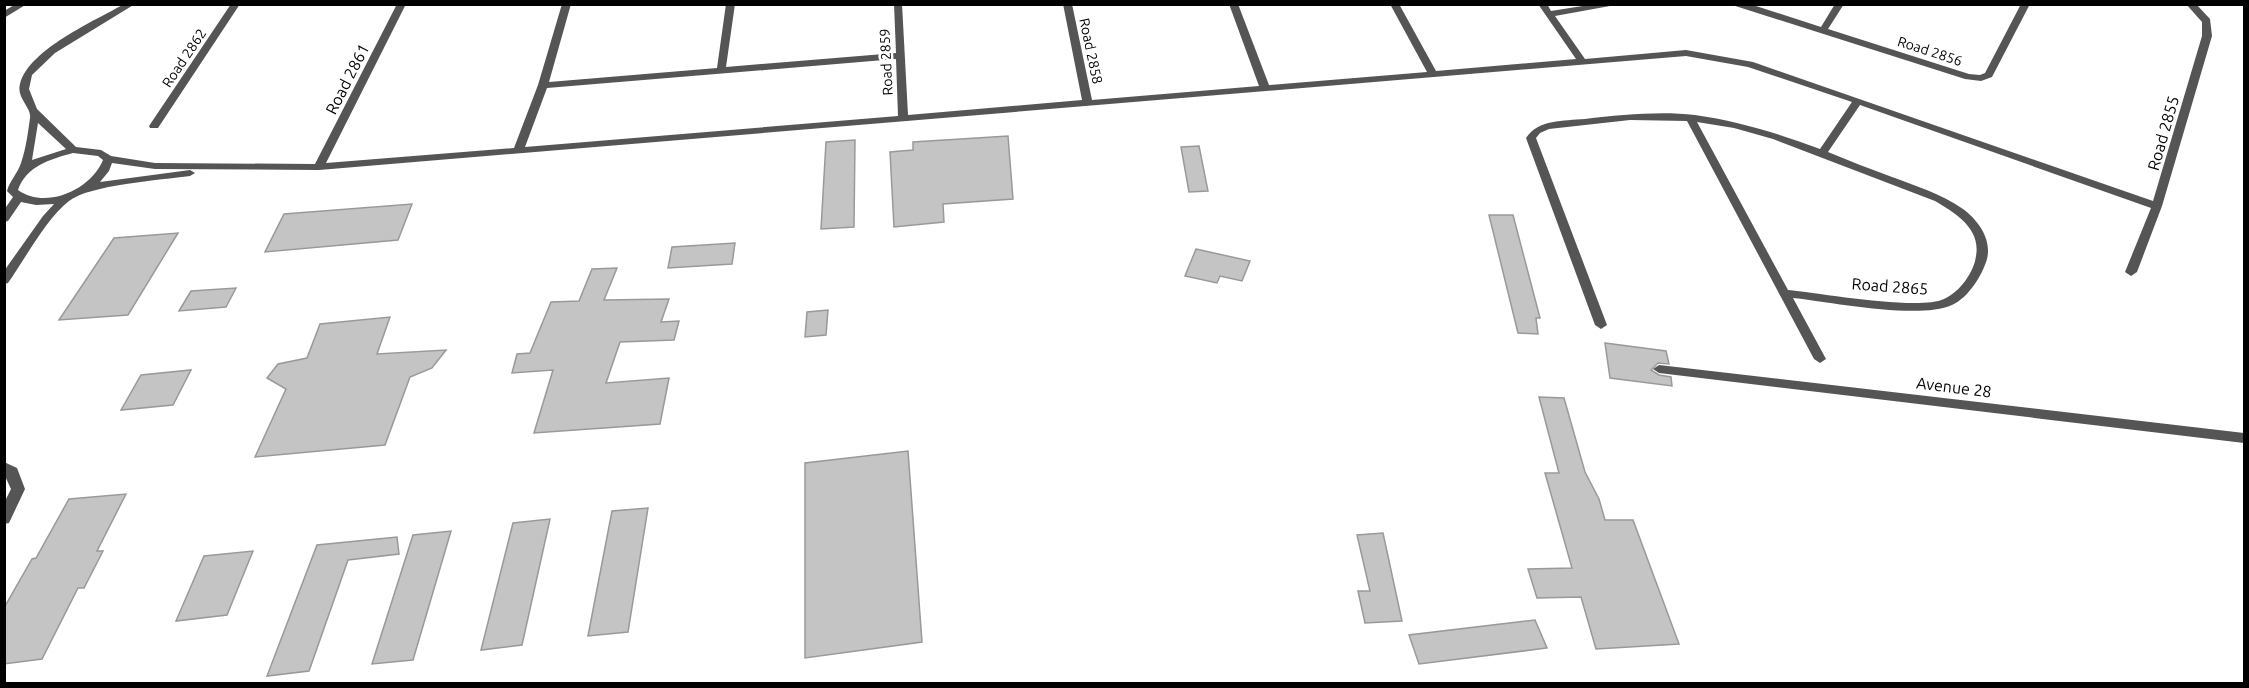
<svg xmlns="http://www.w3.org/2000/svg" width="2249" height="688" font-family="Ubuntu,sans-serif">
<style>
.building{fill:#c4c4c4;stroke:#999;stroke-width:1.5}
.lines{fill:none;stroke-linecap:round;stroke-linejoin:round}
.street{fill:#555;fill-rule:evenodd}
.labels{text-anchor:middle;stroke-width:5;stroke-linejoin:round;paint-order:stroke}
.far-street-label{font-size:14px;fill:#000;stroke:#fff}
.street-label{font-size:16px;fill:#000;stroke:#fff}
</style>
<rect width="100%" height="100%" fill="#fff"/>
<g class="building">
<path d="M 1008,136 L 1013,199 L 943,204 L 944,222 L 894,227 L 890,152 L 913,150 L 913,142 Z"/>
<path d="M 855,140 L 854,227 L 821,229 L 826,142 Z"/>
<path d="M 1199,146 L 1208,191 L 1189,192 L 1181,147 Z"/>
<path d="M 412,204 L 398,240 L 265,252 L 284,214 Z"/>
<path d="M 1489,215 L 1513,215 L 1540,318 L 1536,318 L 1538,334 L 1518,333 Z"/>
<path d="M 178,233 L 128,315 L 59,320 L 114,238 Z"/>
<path d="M 735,243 L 732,264 L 668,268 L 672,247 Z"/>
<path d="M 1196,249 L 1250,261 L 1242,281 L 1220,276 L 1217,283 L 1185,276 Z"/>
<path d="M 617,268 L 604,300 L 669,299 L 661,322 L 679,321 L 674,340 L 620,342 L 606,383 L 669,378 L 660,424 L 534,433 L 553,370 L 512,373 L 517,354 L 530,353 L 551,302 L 579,301 L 592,269 Z"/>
<path d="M 236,288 L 226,307 L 179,311 L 191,291 Z"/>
<path d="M 828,310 L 826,335 L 805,337 L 807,312 Z"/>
<path d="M 390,317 L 377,354 L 446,350 L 432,368 L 410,377 L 385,445 L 255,457 L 286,389 L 267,378 L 278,364 L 307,358 L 320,324 Z"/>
<path d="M 1605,343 L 1666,351 L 1669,364 L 1658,363 L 1651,370 L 1659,375 L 1671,377 L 1672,386 L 1610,378 Z"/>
<path d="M 191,370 L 173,405 L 121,410 L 141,375 Z"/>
<path d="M 1539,397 L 1564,398 L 1585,472 L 1599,499 L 1605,520 L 1633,520 L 1679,644 L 1596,649 L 1581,597 L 1537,598 L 1528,569 L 1572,568 L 1545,473 L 1559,473 Z"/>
<path d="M 908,451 L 922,642 L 805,658 L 805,463 Z"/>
<path d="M 126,494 L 97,551 L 103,551 L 84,588 L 78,588 L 42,659 L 4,664 L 4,608 L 32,559 L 36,558 L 69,499 Z"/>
<path d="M 648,508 L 628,632 L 588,636 L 612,511 Z"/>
<path d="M 550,519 L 522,645 L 481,650 L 513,523 Z"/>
<path d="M 451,531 L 413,660 L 372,664 L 413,535 Z"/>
<path d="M 1383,533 L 1402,621 L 1365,623 L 1358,591 L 1370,591 L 1357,535 Z"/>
<path d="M 397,537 L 399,554 L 348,560 L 309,671 L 267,676 L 317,545 Z"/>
<path d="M 253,551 L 227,615 L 176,621 L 204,556 Z"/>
<path d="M 1535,620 L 1547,648 L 1419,664 L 1409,635 Z"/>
</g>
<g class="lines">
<g class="street">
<path d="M 16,4 L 27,4 L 4,18 L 4,11 Z"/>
<path d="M 124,4 L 135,4 L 55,53 L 32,75 L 29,89 L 37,109 L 76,147 L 101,150 L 111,156 L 155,163 L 315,164 L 397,4 L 406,4 L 326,163 L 514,148 L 538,85 L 562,4 L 571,4 L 549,82 L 717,68 L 726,4 L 735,4 L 726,67 L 896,53 L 894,4 L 902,4 L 908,115 L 1082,100 L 1063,4 L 1072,4 L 1092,100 L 1259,86 L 1229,4 L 1238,4 L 1269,85 L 1427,72 L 1390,4 L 1399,4 L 1436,71 L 1576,59 L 1538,4 L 1547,4 L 1551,11 L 1595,4 L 1621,4 L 1555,16 L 1585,59 L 1686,50 L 1753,62 L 2153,201 L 2202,36 L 2202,22 L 2186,4 L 2196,4 L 2210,19 L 2212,36 L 2162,206 L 2137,272 L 2131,276 L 2125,272 L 2151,208 L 1860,105 L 1828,152 C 1849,161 1871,169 1892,177 C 1916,186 1942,194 1963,209 C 1978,220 1992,239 1987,259 C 1982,276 1968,298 1952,305 C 1919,320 1831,302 1793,298 L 1826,359 L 1820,363 L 1814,359 L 1687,121 L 1630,120 L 1549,129 L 1540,133 L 1536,138 L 1607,325 L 1601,329 L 1595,325 L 1526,138 C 1539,119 1563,121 1585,119 C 1621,115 1659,111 1695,115 C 1738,121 1780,134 1820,149 L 1852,102 L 1748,67 L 1686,56 L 319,170 L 155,169 L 112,163 L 109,171 L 100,182 L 190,170 L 195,173 L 190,176 C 161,180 89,185 69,201 C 46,219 25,259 8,283 L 4,284 L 4,271 L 43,216 L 54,204 L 36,205 L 21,202 L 8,221 L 4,222 L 4,210 L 13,197 L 7,191 C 10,180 18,173 21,163 C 26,149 28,132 30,118 C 32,108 16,98 20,84 C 29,49 95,21 124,4 ZM 896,59 L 898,116 L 525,147 L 547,88 ZM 1697,122 L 1734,128 L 1773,139 L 1935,201 C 1955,213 1981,228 1976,256 C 1974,272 1960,292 1944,299 C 1918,311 1821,293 1788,290 ZM 38,123 L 66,149 L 32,160 ZM 73,153 L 98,156 L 103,160 C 91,190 45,210 18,190 C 26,166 51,159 73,153 Z"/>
<path d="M 231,4 L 240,4 L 158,128 L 150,128 L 149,126 Z"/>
<path d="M 1729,4 L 1756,6 L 1821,27 L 1835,4 L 1844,4 L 1828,29 L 1969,74 L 1980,75 L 1985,73 L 2021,4 L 2030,4 L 1992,77 L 1981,81 L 1965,79 Z"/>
<path d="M 1659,365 L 2244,433 L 2244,443 L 1659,373 L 1653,369 Z"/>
<path d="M 4,462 L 17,468 L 25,489 L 9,523 L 4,524 L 4,503 L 11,489 L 4,474 Z"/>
</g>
</g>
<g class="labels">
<g class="far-street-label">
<text transform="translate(1091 51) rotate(78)" y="5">Road 2858</text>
<text transform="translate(1930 51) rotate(18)" y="5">Road 2856</text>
<text transform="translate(184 58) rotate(-56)" y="5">Road 2862</text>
<text transform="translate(886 62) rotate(-93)" y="5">Road 2859</text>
</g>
<g class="street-label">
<text transform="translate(347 79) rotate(-63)" y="6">Road 2861</text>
<text transform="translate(2163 133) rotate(-74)" y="6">Road 2855</text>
<text transform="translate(1890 286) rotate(4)" y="6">Road 2865</text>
<text transform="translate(1954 387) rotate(7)" y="6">Avenue 28</text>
</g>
</g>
<rect width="2249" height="688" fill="none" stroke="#000000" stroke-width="12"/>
</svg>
